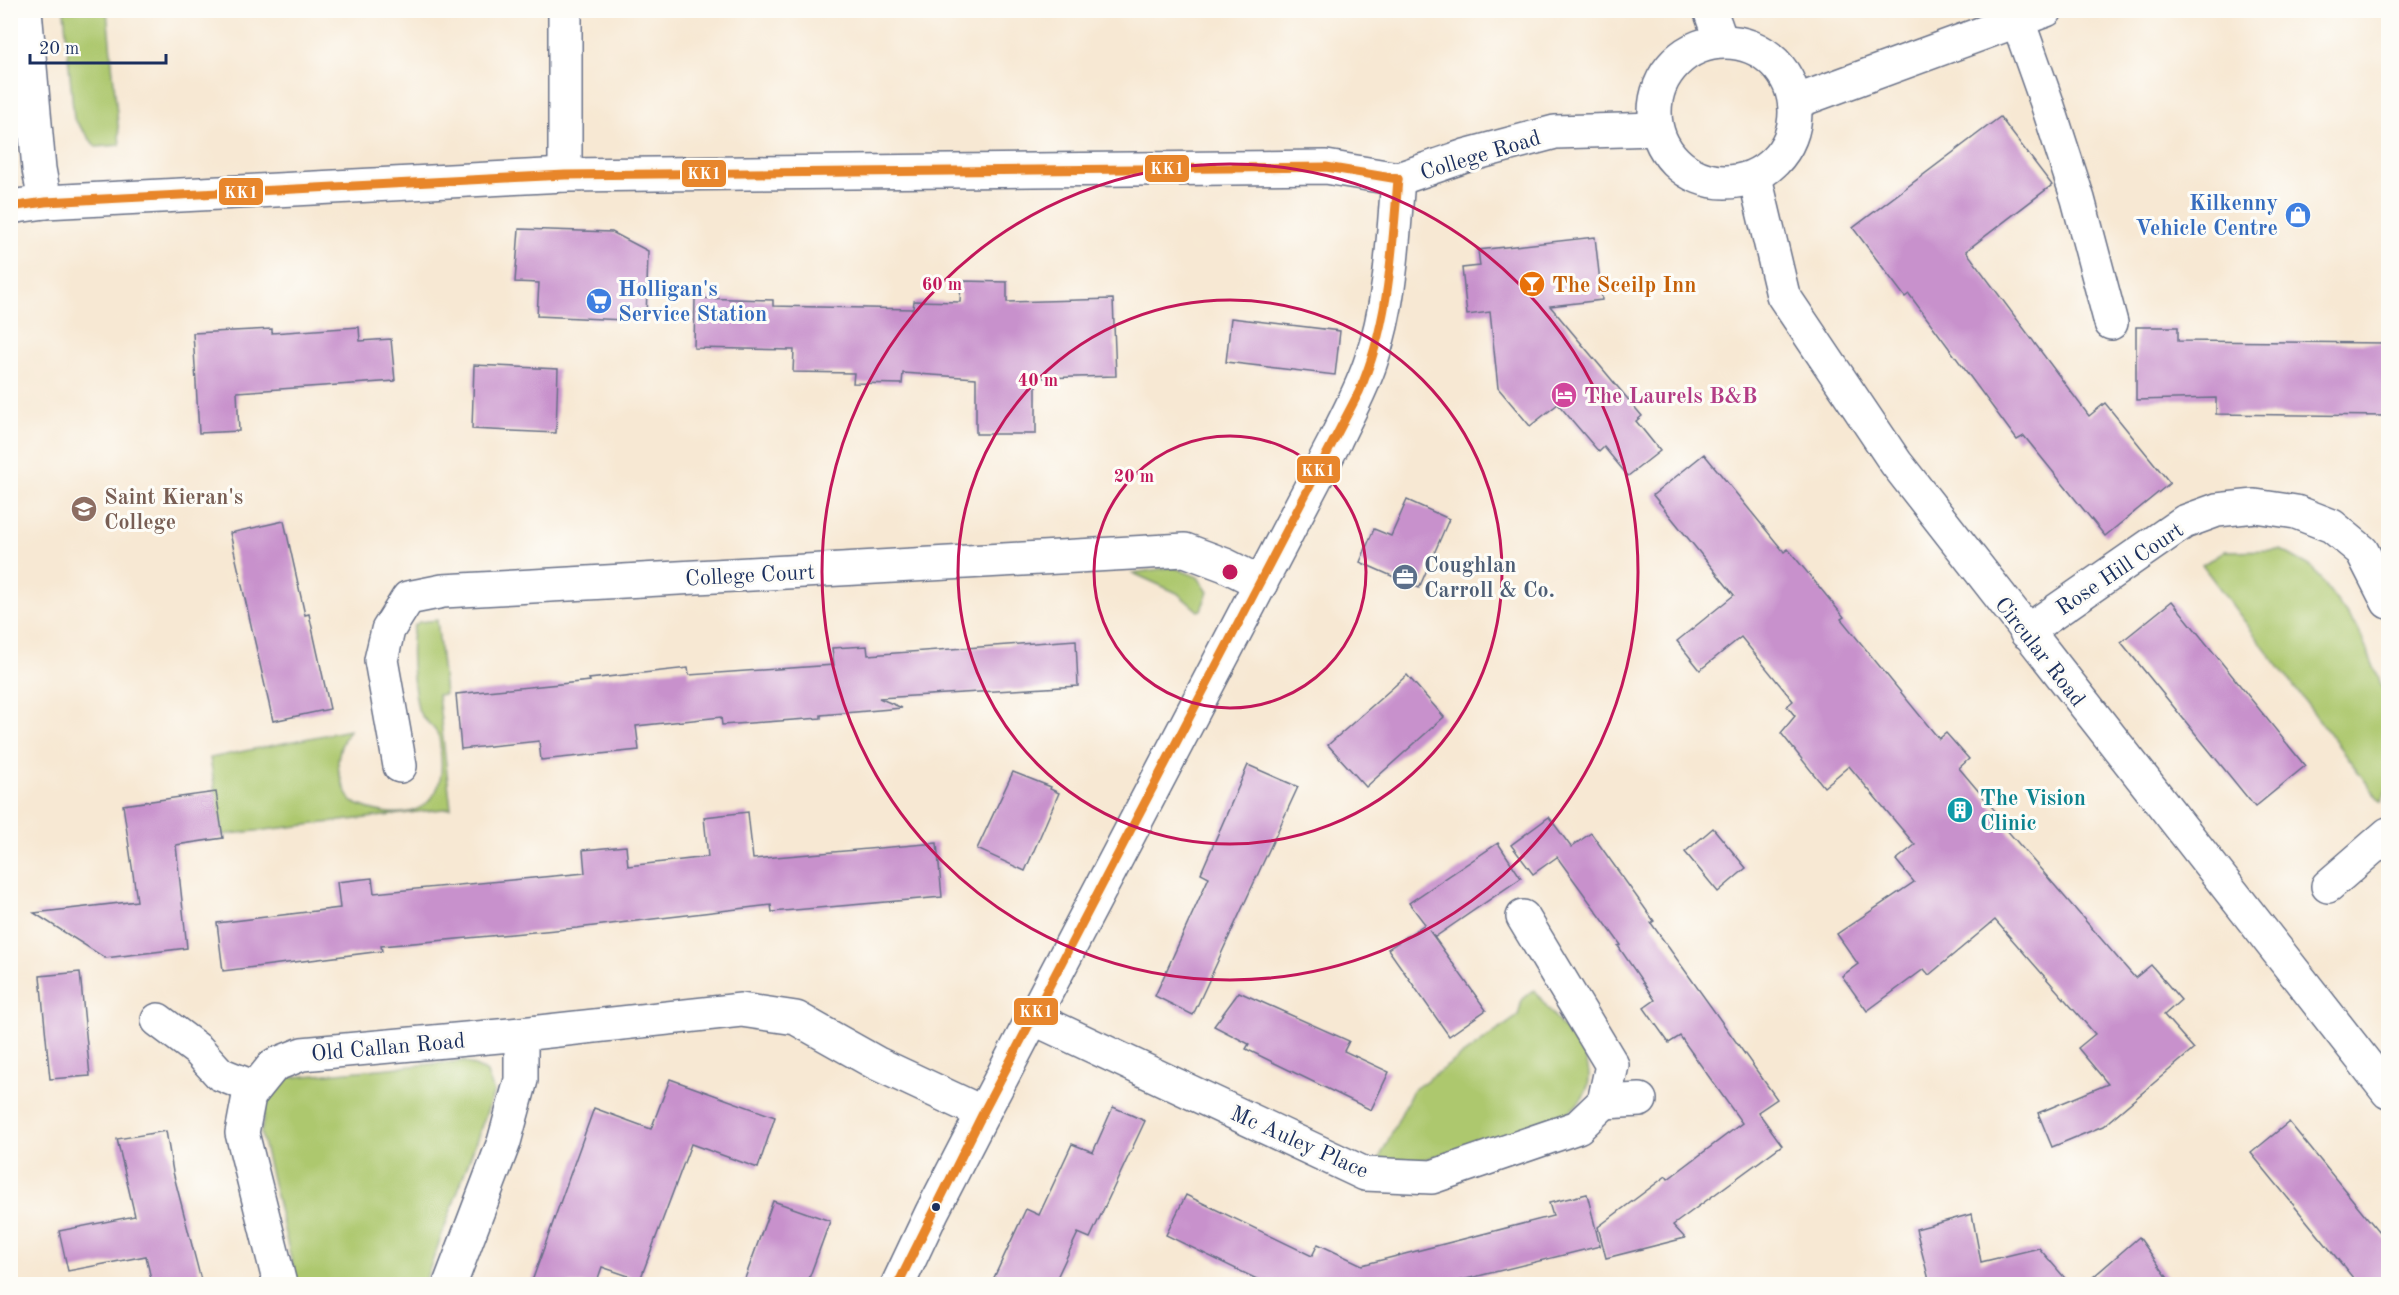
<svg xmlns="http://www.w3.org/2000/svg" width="2399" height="1295" font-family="'Old Standard TT',serif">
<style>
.green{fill:#adc86e;stroke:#647c66;stroke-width:1.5}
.building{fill:#c891cc}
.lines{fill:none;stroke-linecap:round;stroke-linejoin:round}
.minor-casing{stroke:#687087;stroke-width:36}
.tertiary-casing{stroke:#687087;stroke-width:36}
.secondary-casing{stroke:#687087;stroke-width:36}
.minor{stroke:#fff;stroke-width:33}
.tertiary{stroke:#fff;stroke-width:33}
.secondary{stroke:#fff;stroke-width:33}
.bus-1-casing{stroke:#fdfcf7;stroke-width:14}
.bus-1{stroke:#e8862c;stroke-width:9}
.ring{fill:none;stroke:#c2185b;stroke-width:3}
.bus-dot{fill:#1b2f5e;stroke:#fdfcf7;stroke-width:2}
.labels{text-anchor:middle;stroke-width:6;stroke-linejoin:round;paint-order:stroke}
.street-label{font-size:22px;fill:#1b2f5e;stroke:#fdfcf7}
.shop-label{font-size:22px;font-weight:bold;fill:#366cbe;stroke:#fdfcf7;text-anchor:end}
.food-label{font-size:22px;font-weight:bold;fill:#c56008;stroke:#fdfcf7;text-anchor:start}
.hotel-label{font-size:22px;font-weight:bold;fill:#b23c85;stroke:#fdfcf7;text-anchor:start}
.education-label{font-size:22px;font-weight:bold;fill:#785e54;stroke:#fdfcf7;text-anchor:start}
.service-label{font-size:22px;font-weight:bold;fill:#4e5e75;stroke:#fdfcf7;text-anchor:start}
.culture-label{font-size:22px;font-weight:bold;fill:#0d838f;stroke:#fdfcf7;text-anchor:start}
.centre{fill:#c2185b;stroke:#fdfcf7;stroke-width:3}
.ring-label{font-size:18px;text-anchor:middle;font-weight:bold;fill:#c2185b;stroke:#fdfcf7;stroke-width:6;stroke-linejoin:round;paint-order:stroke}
.line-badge{stroke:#fdfcf7;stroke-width:2}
.badge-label{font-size:16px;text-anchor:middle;font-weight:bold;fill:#fff}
</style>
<rect width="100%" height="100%" fill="#fdfcf7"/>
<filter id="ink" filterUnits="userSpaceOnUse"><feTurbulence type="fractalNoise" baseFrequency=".0167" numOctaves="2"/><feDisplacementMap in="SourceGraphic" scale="12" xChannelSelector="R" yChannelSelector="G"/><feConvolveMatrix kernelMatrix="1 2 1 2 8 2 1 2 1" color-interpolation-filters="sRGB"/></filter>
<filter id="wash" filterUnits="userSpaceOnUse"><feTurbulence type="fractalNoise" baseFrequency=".008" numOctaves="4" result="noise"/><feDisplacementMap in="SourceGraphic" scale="24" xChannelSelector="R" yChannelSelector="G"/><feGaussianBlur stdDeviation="1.35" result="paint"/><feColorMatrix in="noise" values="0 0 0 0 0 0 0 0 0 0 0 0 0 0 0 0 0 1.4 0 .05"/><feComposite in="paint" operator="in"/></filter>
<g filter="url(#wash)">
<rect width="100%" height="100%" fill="#f7e8d3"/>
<g class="green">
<path d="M 64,11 L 107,11 L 120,145 L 96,147 L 74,119 Z"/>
<path d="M 2281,550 L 2312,567 L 2359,631 L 2388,701 L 2388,788 L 2381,802 L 2202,565 L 2224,551 Z"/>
<path d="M 1173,567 L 1198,577 L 1208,592 L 1201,610 L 1198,611 L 1177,593 L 1133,573 Z"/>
<path d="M 437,620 L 445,694 L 438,695 L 451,808 L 222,835 L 210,758 L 349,730 C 332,757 336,776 352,802 C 397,824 446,816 441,757 C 440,751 441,744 439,738 C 436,725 421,721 418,709 C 413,684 409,650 414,626 L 419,622 Z"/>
<path d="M 1534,990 L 1584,1055 C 1597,1085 1584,1102 1560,1119 L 1413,1163 L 1376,1165 L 1413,1090 L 1518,1016 L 1522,1000 Z"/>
<path d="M 463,1061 L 486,1071 L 494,1092 L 424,1284 L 297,1284 L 261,1133 L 266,1102 L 285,1078 Z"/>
</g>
<g id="blocks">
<g class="building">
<path d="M 2000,117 L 2052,185 L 1966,251 L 2089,416 L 2105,403 L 2170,483 L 2105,536 L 2024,436 L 2017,440 L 1909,294 L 1905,297 L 1853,228 Z"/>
<path d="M 519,229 L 612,232 L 648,251 L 646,321 L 537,316 L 539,283 L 515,282 Z"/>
<path d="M 1595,237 L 1602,300 L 1550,306 L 1642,416 L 1636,421 L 1660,451 L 1628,476 L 1604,447 L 1599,452 L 1558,404 L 1530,426 L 1498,388 L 1490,312 L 1467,315 L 1462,268 L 1480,266 L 1478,250 Z"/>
<path d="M 961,281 L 1007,282 L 1007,302 L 1113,299 L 1116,376 L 1036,378 L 1036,434 L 976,434 L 976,378 L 903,373 L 902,384 L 853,383 L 854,373 L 793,372 L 794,350 L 694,348 L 695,298 L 773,300 L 773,306 L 913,309 L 914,301 L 960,302 Z"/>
<path d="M 1231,318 L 1340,331 L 1335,375 L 1226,362 Z"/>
<path d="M 359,327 L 360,341 L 391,339 L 395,381 L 237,392 L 239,431 L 199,433 L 193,333 L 272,329 L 272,333 Z"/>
<path d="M 2136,327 L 2178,327 L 2178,341 L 2388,343 L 2388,416 L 2216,414 L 2216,398 L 2136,400 Z"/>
<path d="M 474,365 L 558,369 L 556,433 L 472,429 Z"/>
<path d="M 1704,454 L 1784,552 L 1788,549 L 1844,617 L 1841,619 L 1939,739 L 1946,733 L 1969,759 L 1959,768 L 2008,826 L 2005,828 L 2135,978 L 2151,965 L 2181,1000 L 2164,1015 L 2194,1049 L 2103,1126 L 2052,1147 L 2038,1113 L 2108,1084 L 2078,1048 L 2095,1034 L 1995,920 L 1929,975 L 1924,969 L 1867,1011 L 1842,976 L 1858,964 L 1837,934 L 1914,882 L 1896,860 L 1915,845 L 1849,766 L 1824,787 L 1781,733 L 1795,716 L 1787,706 L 1793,701 L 1741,637 L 1700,670 L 1677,641 L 1734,595 L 1653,495 Z"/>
<path d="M 1407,500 L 1449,519 L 1419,588 L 1360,562 L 1374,529 L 1391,536 Z"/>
<path d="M 284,521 L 305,615 L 309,614 L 330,709 L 273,721 L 230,533 Z"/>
<path d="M 2172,601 L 2305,766 L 2255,807 L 2121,642 Z"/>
<path d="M 1076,640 L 1078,686 L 879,698 L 902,708 L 821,715 L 821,718 L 722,725 L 721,717 L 636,726 L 639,750 L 541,760 L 539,741 L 461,749 L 456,694 L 590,681 L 589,679 L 688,668 L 689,675 L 834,665 L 832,648 L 867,646 L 868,655 Z"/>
<path d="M 1407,675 L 1444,717 L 1366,787 L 1328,745 Z"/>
<path d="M 1248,765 L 1298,787 L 1193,1015 L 1155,996 L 1209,877 L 1201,873 Z"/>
<path d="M 1013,772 L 1051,787 L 1050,789 L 1059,793 L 1025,871 L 977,849 Z"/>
<path d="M 216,792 L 223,838 L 176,845 L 187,948 L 105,958 L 34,913 L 137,901 L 123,805 Z"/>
<path d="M 748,812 L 753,859 L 937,843 L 942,897 L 772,912 L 771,905 L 577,928 L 381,946 L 382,951 L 223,971 L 217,923 L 340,908 L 337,882 L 372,878 L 374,893 L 585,873 L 583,850 L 626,846 L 628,866 L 708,857 L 704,817 Z"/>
<path d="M 1549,817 L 1571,847 L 1591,833 L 1654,921 L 1651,923 L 1777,1099 L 1758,1112 L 1782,1145 L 1673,1225 L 1685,1238 L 1606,1258 L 1598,1227 L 1666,1176 L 1668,1179 L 1742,1123 L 1680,1036 L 1669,1043 L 1644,1008 L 1655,1000 L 1618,946 L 1621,945 L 1557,857 L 1533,874 L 1511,845 Z"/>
<path d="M 1713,828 L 1746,868 L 1718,892 L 1685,852 Z"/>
<path d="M 1498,843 L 1521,878 L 1435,937 L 1429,930 L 1486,1010 L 1449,1036 L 1388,949 L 1425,924 L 1409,903 Z"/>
<path d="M 80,972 L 90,1076 L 50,1079 L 40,976 Z"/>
<path d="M 1239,992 L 1349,1041 L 1344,1051 L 1389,1072 L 1371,1110 L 1246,1049 L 1249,1044 L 1214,1026 Z"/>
<path d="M 670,1079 L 775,1117 L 758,1168 L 691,1144 L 640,1280 L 602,1267 L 596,1284 L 531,1284 L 594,1108 L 651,1129 Z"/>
<path d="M 1113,1107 L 1145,1121 L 1090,1238 L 1078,1233 L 1054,1284 L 991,1284 L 1026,1209 L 1039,1215 L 1072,1144 L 1093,1152 Z"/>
<path d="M 2289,1122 L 2388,1243 L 2388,1284 L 2358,1284 L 2251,1153 Z"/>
<path d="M 166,1131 L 173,1172 L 202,1284 L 152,1284 L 146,1256 L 68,1271 L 59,1231 L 135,1216 L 117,1139 Z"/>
<path d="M 1587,1194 L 1600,1246 L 1446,1284 L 1267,1284 L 1166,1235 L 1186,1195 L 1312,1256 L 1318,1244 L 1362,1265 L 1553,1216 L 1549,1203 Z"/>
<path d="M 773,1201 L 830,1221 L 807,1284 L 743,1284 Z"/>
<path d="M 1972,1214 L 1981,1262 L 2039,1248 L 2070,1284 L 1930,1284 L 1916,1229 Z"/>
<path d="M 2139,1237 L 2172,1284 L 2085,1284 Z"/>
</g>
</g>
</g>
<g filter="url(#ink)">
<use href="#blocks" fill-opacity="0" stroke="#687087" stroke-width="1.5"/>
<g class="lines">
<defs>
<g id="minor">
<path d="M 25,10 L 39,169 L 45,202"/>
<path d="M 565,10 L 565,175"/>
<path d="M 1710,10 L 1721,41"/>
<path d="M 2018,21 L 2046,100 L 2078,199 L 2111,323"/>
<path d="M 2026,632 L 2184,522 L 2217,510 L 2255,506 L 2296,512 L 2332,526 L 2362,551 L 2388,602"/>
<path d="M 400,766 L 381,660 L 388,630 L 408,598 L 443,591 L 1185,550 L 1225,565 L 1261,583"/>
<path d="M 2328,886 L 2388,834"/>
<path d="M 1033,1018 L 1365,1174 L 1432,1177 L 1578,1127 L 1604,1102 L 1612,1065 L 1523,917"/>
<path d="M 158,1020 L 198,1050 L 220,1074 L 255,1088"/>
<path d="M 1604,1102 L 1640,1100"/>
<path d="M 280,1284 L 242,1133 L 249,1096 L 274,1065 L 302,1054 L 521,1034 L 741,1010 L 796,1018 L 876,1063 L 983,1113"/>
<path d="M 450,1284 L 504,1142 L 521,1080 L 521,1034"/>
</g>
<path id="tertiary" d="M 898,1284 L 932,1212 L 983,1113 L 1335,441 C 1347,415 1362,389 1371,361 C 1391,303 1393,240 1398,179"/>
<g id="secondary">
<circle cx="1725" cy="112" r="70"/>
<path d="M 1795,102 L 2046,10"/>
<path d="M 1755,177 L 1783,295 L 1896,463 L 2388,1092"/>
<path d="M 10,207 L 45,202 L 565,175 L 1326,167 L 1398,179 L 1465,156 L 1555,132 L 1656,129"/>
</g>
</defs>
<use href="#minor" class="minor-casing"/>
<use href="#tertiary" class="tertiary-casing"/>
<use href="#secondary" class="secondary-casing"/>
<use href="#minor" class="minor"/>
<use href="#tertiary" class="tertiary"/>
<use href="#secondary" class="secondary"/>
<defs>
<g id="bus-1">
<path d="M 10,207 L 45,202 L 565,175 L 1326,167 L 1398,179"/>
<path d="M 898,1284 L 983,1113 L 1359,392 C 1389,324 1392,252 1398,179"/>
</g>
</defs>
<use href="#bus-1" class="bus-1-casing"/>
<use href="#bus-1" class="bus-1"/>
</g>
</g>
<g class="ring">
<circle cx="1230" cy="572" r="136"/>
<circle cx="1230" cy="572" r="272"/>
<circle cx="1230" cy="572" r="408"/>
</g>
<defs>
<symbol id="shop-disc" viewBox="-11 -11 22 22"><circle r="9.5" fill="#3f7fe0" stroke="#fdfcf7"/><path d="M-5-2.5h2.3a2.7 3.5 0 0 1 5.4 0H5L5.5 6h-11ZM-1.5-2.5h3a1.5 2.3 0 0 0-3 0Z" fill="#fff"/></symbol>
<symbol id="bar-disc" viewBox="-11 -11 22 22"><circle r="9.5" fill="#e8710a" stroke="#fdfcf7"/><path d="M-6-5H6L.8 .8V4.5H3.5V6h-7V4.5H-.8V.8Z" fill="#fff"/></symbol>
<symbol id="supermarket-disc" viewBox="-11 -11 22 22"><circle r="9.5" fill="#3f7fe0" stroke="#fdfcf7"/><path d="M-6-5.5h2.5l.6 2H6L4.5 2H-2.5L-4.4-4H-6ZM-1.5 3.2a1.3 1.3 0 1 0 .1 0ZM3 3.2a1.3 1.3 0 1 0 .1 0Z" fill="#fff"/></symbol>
<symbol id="hotel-disc" viewBox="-11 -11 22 22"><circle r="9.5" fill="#d1479c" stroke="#fdfcf7"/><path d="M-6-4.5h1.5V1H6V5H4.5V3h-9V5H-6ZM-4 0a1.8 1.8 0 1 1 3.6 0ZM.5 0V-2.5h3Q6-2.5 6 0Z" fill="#fff"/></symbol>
<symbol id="school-disc" viewBox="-11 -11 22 22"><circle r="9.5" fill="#8d6e63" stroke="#fdfcf7"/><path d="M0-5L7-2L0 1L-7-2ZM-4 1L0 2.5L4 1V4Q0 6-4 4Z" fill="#fff"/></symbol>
<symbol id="office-disc" viewBox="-11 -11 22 22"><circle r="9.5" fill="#5c6f8a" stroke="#fdfcf7"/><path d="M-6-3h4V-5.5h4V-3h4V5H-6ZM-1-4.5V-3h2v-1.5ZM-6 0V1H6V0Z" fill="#fff"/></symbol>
<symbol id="building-disc" viewBox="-11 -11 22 22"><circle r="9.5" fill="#0f9aa8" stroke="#fdfcf7"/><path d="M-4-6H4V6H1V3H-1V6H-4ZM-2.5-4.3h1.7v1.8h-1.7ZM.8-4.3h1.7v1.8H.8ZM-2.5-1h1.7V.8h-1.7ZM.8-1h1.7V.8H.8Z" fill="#fff"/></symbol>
</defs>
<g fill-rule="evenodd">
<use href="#shop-disc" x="2283" y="200" width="30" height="30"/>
<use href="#bar-disc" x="1517" y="269" width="30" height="30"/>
<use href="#supermarket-disc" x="584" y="286" width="30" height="30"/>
<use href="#hotel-disc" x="1549" y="380" width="30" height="30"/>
<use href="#school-disc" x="69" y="494" width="30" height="30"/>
<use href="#office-disc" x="1390" y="562" width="30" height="30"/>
<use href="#building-disc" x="1945" y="795" width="30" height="30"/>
</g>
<circle class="bus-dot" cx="936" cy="1207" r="5"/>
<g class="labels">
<g class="street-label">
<text transform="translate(1480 154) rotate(-17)" y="8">College Road</text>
<text transform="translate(2119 568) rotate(-34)" y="8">Rose Hill Court</text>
<text transform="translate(750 574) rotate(-3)" y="8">College Court</text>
<text transform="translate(2041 651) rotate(52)" y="8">Circular Road</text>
<text transform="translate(388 1046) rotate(-5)" y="8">Old Callan Road</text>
<text transform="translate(1300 1141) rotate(24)" y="8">Mc Auley Place</text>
</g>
<g class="shop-label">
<text x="2278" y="210">Kilkenny<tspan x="2278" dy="25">Vehicle Centre</tspan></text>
<text x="618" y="296" text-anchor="start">Holligan's<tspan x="618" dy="25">Service Station</tspan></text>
</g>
<g class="food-label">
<text x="1552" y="292">The Sceilp Inn</text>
</g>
<g class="hotel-label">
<text x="1584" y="403">The Laurels B&amp;B</text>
</g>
<g class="education-label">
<text x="104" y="504">Saint Kieran's<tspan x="104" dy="25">College</tspan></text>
</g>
<g class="service-label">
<text x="1424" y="572">Coughlan<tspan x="1424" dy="25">Carroll &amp; Co.</tspan></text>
</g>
<g class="culture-label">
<text x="1980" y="805">The Vision<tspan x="1980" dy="25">Clinic</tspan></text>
</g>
</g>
<circle cx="1230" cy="572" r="9" class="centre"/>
<g class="ring-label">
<text x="942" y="290">60 m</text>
<text x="1038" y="386">40 m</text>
<text x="1134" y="482">20 m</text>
</g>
<g class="line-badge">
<rect x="1144" y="154" width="46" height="29" rx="6" fill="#e8862c"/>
<rect x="681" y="159" width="46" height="29" rx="6" fill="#e8862c"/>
<rect x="218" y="177" width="46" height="29" rx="6" fill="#e8862c"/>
<rect x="1296" y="455" width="45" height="29" rx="6" fill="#e8862c"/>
<rect x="1013" y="997" width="46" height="29" rx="6" fill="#e8862c"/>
</g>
<g class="badge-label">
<text x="1167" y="174">KK1</text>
<text x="704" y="179">KK1</text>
<text x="241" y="198">KK1</text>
<text x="1318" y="476">KK1</text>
<text x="1036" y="1017">KK1</text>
</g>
<rect width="2399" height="1295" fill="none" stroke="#fdfcf7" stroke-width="36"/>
<path d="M30 54v9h136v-9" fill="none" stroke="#1b2f5e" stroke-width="3"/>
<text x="39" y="54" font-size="18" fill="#1b2f5e" stroke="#fdfcf7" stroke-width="4.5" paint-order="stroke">20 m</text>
</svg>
